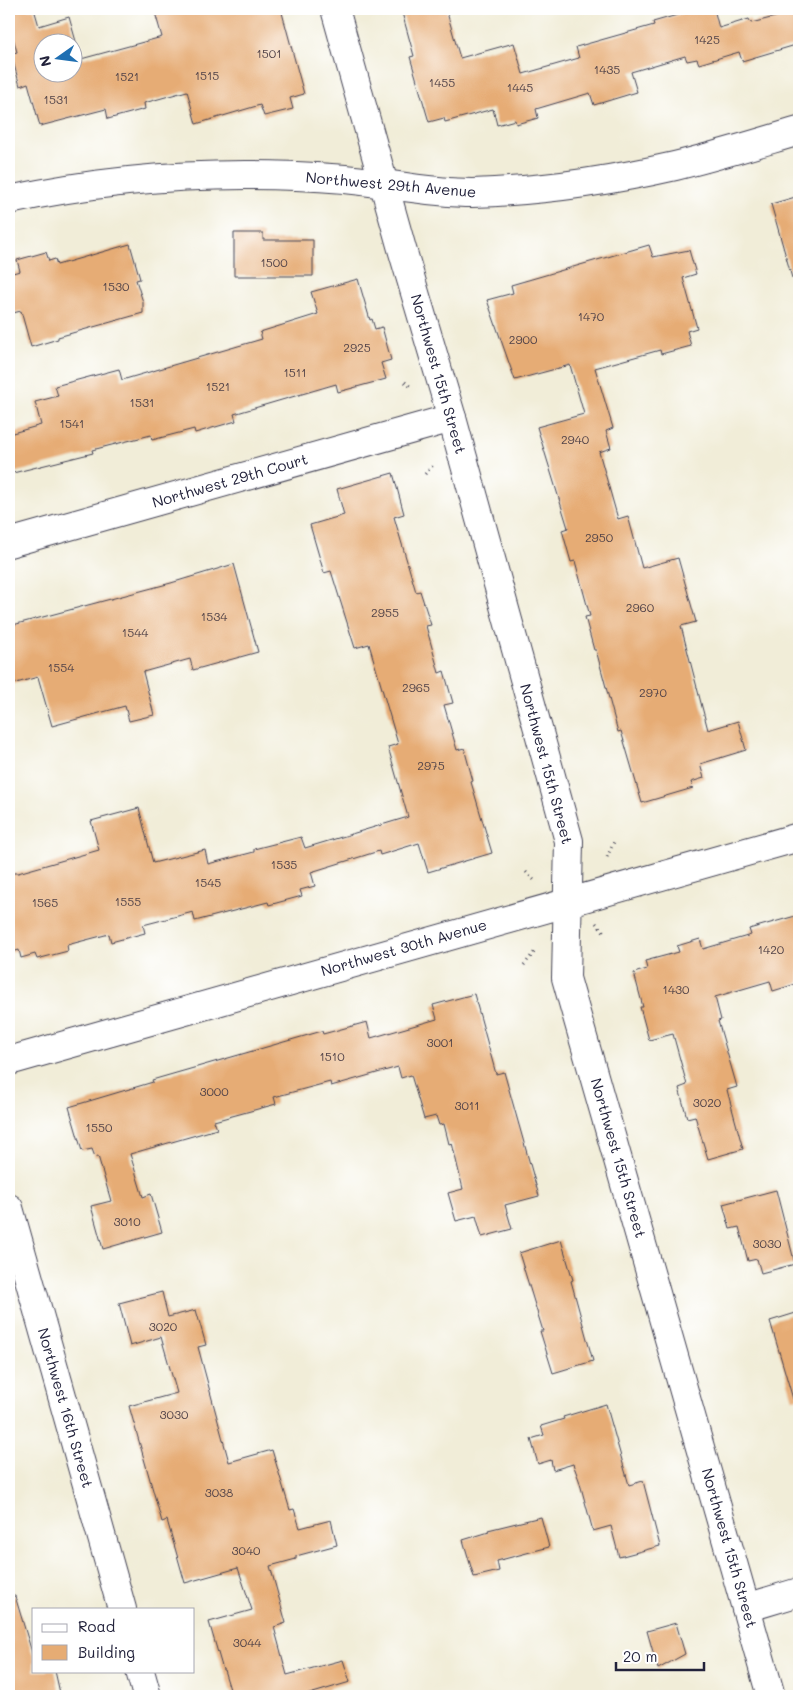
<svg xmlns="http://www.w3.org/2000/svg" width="808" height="1705" font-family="Mali,sans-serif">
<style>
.building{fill:#e6ac74;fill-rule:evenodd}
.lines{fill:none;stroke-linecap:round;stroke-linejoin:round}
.minor-casing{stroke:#414053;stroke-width:30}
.path{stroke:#414053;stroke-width:3;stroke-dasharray:1 4;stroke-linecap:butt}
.minor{stroke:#fff;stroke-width:28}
.labels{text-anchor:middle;stroke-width:4;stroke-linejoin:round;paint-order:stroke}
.number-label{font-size:12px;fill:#534449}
.street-label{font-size:15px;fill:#22223b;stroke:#fff}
</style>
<rect width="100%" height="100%" fill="#fff"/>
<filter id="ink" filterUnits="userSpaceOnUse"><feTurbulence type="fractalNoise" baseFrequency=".02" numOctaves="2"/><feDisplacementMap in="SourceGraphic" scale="10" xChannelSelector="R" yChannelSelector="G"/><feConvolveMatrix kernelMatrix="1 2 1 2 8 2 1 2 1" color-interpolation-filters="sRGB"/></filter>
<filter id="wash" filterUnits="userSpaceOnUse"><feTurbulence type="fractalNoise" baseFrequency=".0096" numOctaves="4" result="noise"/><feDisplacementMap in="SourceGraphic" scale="20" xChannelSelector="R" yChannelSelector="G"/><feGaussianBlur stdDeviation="1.12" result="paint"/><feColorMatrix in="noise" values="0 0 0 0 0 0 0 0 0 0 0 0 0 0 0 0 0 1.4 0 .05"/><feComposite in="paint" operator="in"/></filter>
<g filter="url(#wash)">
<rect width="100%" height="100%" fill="#f1edd8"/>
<g id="blocks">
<g class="building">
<path d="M 9,9 L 34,9 L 39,26 L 69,17 L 81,59 L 162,37 L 154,9 L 281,9 L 304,94 L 290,98 L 293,109 L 264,116 L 260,105 L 196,124 L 187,91 L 144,103 L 145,109 L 108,119 L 106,109 L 40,126 L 28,83 L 20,86 L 11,54 L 17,52 L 9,23 ZM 42,42 L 72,42 L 72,72 L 42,72 Z"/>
<path d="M 401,9 L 446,9 L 460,58 L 514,43 L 523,74 L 579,58 L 576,47 L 654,25 L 653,22 L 698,9 L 714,9 L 719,28 L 749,19 L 751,23 L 799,11 L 799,44 L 742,61 L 739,52 L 699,64 L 697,59 L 687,61 L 685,56 L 631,72 L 637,92 L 594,105 L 590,93 L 536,109 L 538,118 L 516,124 L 515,120 L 497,125 L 493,109 L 445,122 L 444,118 L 429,122 L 410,57 L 414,56 Z"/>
<path d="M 799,196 L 799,277 L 792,278 L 771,204 Z"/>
<path d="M 234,233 L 263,233 L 263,240 L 313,240 L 313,276 L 234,276 Z"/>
<path d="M 130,244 L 140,279 L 136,280 L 143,302 L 143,313 L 58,337 L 58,339 L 31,347 L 21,311 L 9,314 L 9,274 L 20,271 L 17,260 L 46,252 L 49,261 L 55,259 L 57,265 Z"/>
<path d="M 649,245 L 653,257 L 689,250 L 696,274 L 683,278 L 697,328 L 687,331 L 691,346 L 661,354 L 660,350 L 595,368 L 613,428 L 606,431 L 611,448 L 599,452 L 618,519 L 628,516 L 642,568 L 678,558 L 696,622 L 681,626 L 708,730 L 738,721 L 746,750 L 700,764 L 704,778 L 691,782 L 693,788 L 642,803 L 621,731 L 618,732 L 596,650 L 594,650 L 585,617 L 590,616 L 575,561 L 571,562 L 562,530 L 568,528 L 537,427 L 584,414 L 570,365 L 515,380 L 487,300 L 513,293 L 511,285 Z"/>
<path d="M 358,279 L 370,320 L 372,319 L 375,329 L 382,327 L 391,360 L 381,363 L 386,379 L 338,392 L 336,384 L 234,414 L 236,421 L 195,433 L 194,429 L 152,440 L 151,435 L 92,450 L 93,453 L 9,474 L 9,434 L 41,425 L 35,402 L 58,396 L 55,386 L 119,369 L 122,380 L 262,339 L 260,332 L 318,314 L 311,292 Z"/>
<path d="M 393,473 L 404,514 L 394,517 L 416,592 L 420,591 L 431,625 L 426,626 L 439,673 L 444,671 L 453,703 L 444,705 L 457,750 L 464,748 L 473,781 L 471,782 L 492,853 L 428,872 L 419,843 L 380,855 L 379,851 L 311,872 L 315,886 L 300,890 L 302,896 L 269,905 L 268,902 L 195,921 L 193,912 L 143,925 L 145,933 L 111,942 L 109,934 L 67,945 L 68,951 L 37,959 L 35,954 L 21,958 L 19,950 L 9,953 L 9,873 L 18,873 L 99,850 L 91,821 L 139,808 L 153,863 L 205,850 L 208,864 L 254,852 L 254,849 L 301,837 L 305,848 L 408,817 L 388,747 L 398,744 L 369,644 L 355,648 L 331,571 L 324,573 L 310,525 L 344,515 L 337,489 Z"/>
<path d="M 234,564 L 258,652 L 193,670 L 190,659 L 143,672 L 154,715 L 129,721 L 125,706 L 52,726 L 38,677 L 9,685 L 9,626 L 171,583 Z"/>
<path d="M 799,915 L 799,983 L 773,991 L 770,981 L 715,997 L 721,1020 L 718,1021 L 737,1087 L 727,1090 L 743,1149 L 708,1159 L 695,1116 L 687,1118 L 679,1088 L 687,1085 L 673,1034 L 649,1040 L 640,1007 L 643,1007 L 634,973 L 647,969 L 645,961 L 679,952 L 677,946 L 700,939 L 703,949 L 751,935 L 749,929 Z"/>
<path d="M 474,994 L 496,1074 L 504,1072 L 539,1196 L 505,1205 L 512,1229 L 482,1237 L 476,1216 L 456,1221 L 448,1193 L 463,1189 L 452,1143 L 449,1144 L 444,1124 L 439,1125 L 436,1116 L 424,1119 L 411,1075 L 401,1078 L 398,1067 L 331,1086 L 330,1082 L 274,1097 L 276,1104 L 214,1121 L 217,1129 L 130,1154 L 143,1197 L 151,1194 L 162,1232 L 103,1249 L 91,1206 L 111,1201 L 98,1156 L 95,1157 L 92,1149 L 82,1151 L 69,1107 L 153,1082 L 152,1080 L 322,1031 L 323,1034 L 367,1022 L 371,1038 L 437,1019 L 433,1005 Z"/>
<path d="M 776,1190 L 795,1264 L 761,1273 L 757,1259 L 748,1261 L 739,1227 L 730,1229 L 723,1204 Z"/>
<path d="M 561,1240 L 573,1280 L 571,1281 L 593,1361 L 553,1373 L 540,1331 L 543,1331 L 519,1253 Z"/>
<path d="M 162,1292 L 168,1317 L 196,1310 L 206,1345 L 198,1347 L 229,1462 L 272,1450 L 290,1510 L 294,1509 L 300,1528 L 331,1520 L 337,1545 L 296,1556 L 296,1559 L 270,1566 L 286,1623 L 274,1627 L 287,1675 L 343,1660 L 350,1682 L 303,1696 L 232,1696 L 224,1670 L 223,1670 L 209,1622 L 252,1610 L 238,1568 L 185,1583 L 167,1520 L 162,1522 L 129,1406 L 177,1393 L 161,1337 L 130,1346 L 119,1303 Z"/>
<path d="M 799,1312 L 799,1398 L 793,1399 L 770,1321 Z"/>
<path d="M 606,1404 L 629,1485 L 643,1481 L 660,1546 L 619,1557 L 611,1526 L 593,1531 L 579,1480 L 573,1464 L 553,1470 L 551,1460 L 538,1464 L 531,1439 L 544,1435 L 541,1426 L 564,1419 L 563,1417 Z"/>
<path d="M 541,1517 L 549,1547 L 497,1561 L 499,1571 L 474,1577 L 463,1540 L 489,1532 L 488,1530 Z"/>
<path d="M 9,1596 L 15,1596 L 34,1659 L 34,1671 L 55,1671 L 60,1693 L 46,1696 L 9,1696 Z"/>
<path d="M 676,1623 L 685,1654 L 658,1669 L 647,1631 Z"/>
</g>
</g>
</g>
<g filter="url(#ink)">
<use href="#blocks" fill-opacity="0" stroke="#414053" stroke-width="1"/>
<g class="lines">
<defs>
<g id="minor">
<path d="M 335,9 L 402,249 L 452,418 L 569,841 L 566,978 L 771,1696"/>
<path d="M 9,200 C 119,176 232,170 345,179 C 387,183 429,193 472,193 C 541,191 609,181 675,166 C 717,156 758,143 799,131"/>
<path d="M 9,543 L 452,418"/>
<path d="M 9,1061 L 799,837"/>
<path d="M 9,1208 L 122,1609"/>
<path d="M 746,1608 L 799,1592"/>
<path d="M 140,1671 L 147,1696"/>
</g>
</defs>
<use href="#minor" class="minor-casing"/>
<g class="path">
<path d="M 405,382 L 412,388"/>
<path d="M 425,474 L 435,463"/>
<path d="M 607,857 L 614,842"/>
<path d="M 526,872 L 536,882"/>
<path d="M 596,923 L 606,934"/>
<path d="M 524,965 L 536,950"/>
</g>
<use href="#minor" class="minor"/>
</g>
</g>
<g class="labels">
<g class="number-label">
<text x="707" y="44">1425</text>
<text x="269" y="58">1501</text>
<text x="607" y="74">1435</text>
<text x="207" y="80">1515</text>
<text x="127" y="81">1521</text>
<text x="442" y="87">1455</text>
<text x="520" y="92">1445</text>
<text x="56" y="104">1531</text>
<text x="274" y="267">1500</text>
<text x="116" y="291">1530</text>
<text x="591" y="321">1470</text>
<text x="523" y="344">2900</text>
<text x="357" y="352">2925</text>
<text x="295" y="377">1511</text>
<text x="218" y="391">1521</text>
<text x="142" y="407">1531</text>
<text x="72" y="428">1541</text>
<text x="575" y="444">2940</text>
<text x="599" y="542">2950</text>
<text x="640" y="612">2960</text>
<text x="385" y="617">2955</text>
<text x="214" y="621">1534</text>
<text x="135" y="637">1544</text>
<text x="61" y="672">1554</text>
<text x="416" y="692">2965</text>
<text x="653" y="697">2970</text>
<text x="431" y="770">2975</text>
<text x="284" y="869">1535</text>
<text x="208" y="887">1545</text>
<text x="128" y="906">1555</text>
<text x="45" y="907">1565</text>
<text x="771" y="954">1420</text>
<text x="676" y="994">1430</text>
<text x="440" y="1047">3001</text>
<text x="332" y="1061">1510</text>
<text x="214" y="1096">3000</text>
<text x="707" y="1107">3020</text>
<text x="467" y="1110">3011</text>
<text x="99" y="1132">1550</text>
<text x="127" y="1226">3010</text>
<text x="767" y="1248">3030</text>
<text x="163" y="1331">3020</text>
<text x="174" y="1419">3030</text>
<text x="219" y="1497">3038</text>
<text x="246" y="1555">3040</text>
<text x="247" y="1647">3044</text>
</g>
<g class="street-label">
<text transform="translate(391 185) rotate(5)" y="5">Northwest 29th Avenue</text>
<text transform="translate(438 374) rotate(74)" y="5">Northwest 15th Street</text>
<text transform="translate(230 481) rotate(-16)" y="5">Northwest 29th Court</text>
<text transform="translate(546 764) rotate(75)" y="5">Northwest 15th Street</text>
<text transform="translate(404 948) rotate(-16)" y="5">Northwest 30th Avenue</text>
<text transform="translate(618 1158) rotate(74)" y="5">Northwest 15th Street</text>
<text transform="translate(65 1408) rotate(74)" y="5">Northwest 16th Street</text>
<text transform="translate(729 1548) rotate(74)" y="5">Northwest 15th Street</text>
</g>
</g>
<rect width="808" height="1705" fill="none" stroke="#fff" stroke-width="30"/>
<rect x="32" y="1608" width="162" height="65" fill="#ffffff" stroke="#a7a7b1"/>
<rect x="42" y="1624" width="25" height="8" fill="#ffffff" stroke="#a7a7b1"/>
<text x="78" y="1632" font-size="15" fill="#22223b">Road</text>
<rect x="42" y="1645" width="25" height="15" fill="#e6ac74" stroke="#a7a7b1"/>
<text x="78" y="1658" font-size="15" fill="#22223b">Building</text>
<g transform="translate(58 58) rotate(256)"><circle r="24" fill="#ffffff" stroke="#a7a7b1"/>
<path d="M0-4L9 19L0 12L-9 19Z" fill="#1f6fb2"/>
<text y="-8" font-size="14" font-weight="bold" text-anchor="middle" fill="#22223b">N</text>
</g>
<path d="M616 1662v8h88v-8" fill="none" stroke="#22223b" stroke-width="2.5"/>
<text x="623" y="1662" font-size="15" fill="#22223b" stroke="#ffffff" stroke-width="4" paint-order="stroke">20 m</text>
</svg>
